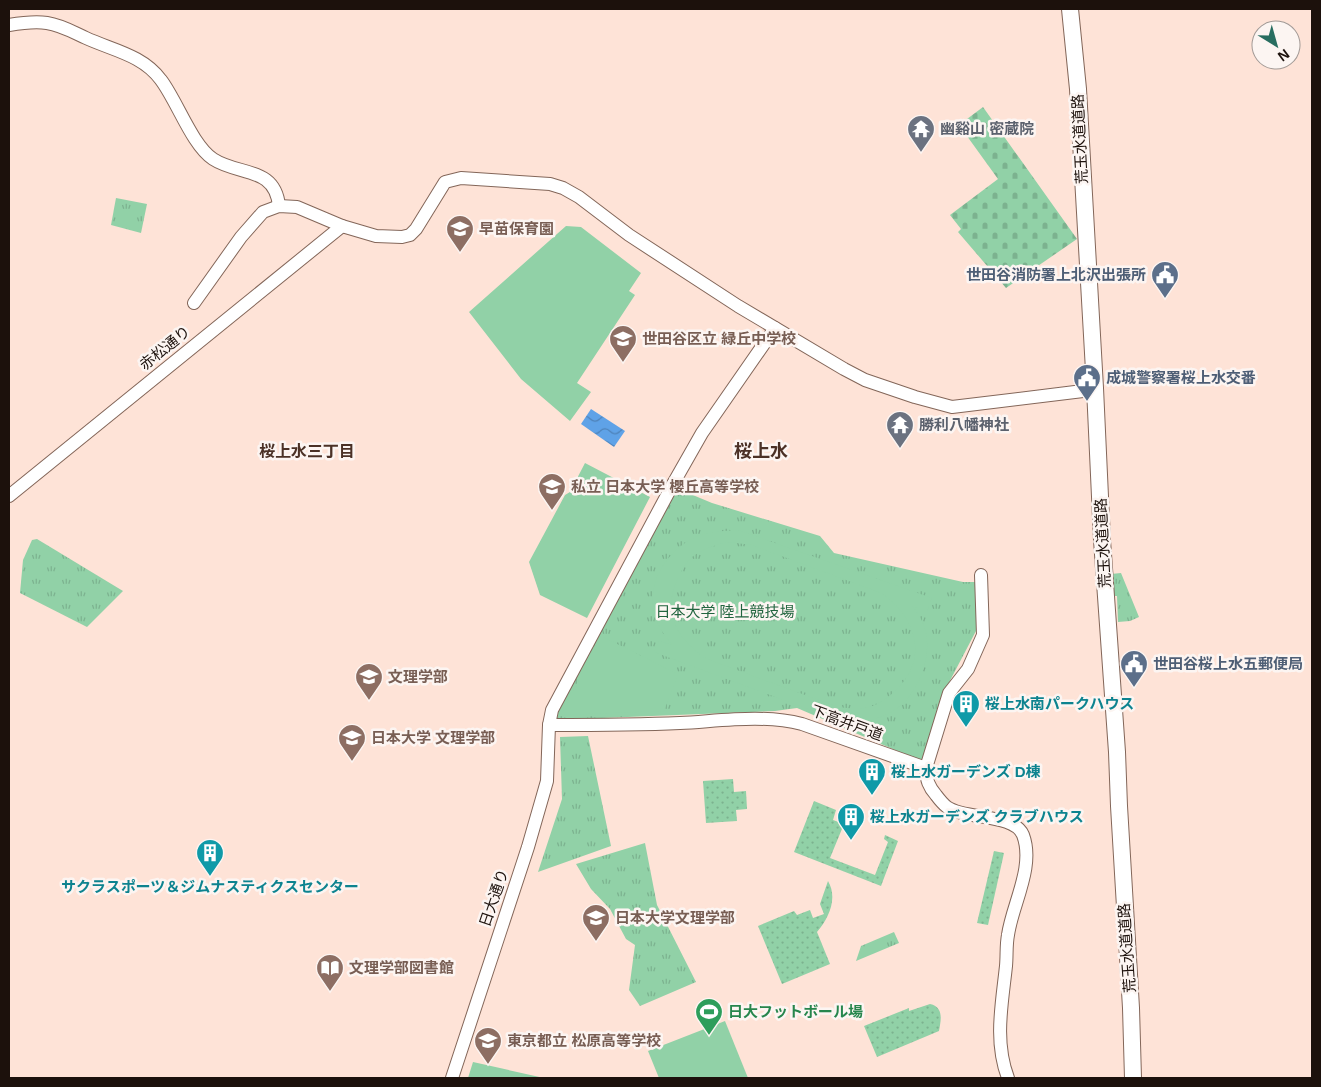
<svg xmlns="http://www.w3.org/2000/svg" width="1321" height="1087" font-family="Helvetica,'Noto Sans JP',sans-serif">
<style>
.grass{fill:url(#grass-tufts)}
.cemetery{fill:url(#cemetery-stones)}
.garden{fill:url(#garden-dots)}
.pitch{fill:#91d1a7;fill-rule:evenodd}
.water{fill:url(#water-waves)}
.lines{fill:none;stroke-linecap:round;stroke-linejoin:round}
.minor-casing{stroke:#836659;stroke-width:14}
.major-casing{stroke:#836659;stroke-width:18}
.minor{stroke:#fff;stroke-width:12}
.major{stroke:#fff;stroke-width:16}
.labels{text-anchor:middle;stroke-width:5;stroke-linejoin:round;paint-order:stroke}
.worship-label{font-size:15px;font-weight:bold;fill:#5b616d;stroke:#fcf5f2;text-anchor:start}
.street-label{font-size:15px;fill:#1c110c;stroke:#fcf5f2}
.education-label{font-size:15px;font-weight:bold;fill:#785e54;stroke:#fcf5f2;text-anchor:start}
.service-label{font-size:15px;font-weight:bold;fill:#4e5e75;stroke:#fcf5f2;text-anchor:start}
.park-label{font-size:15px;fill:#22653f;stroke:#fcf5f2}
.culture-label{font-size:15px;font-weight:bold;fill:#0d838f;stroke:#fcf5f2;text-anchor:start}
.leisure-label{font-size:15px;font-weight:bold;fill:#27864d;stroke:#fcf5f2;text-anchor:start}
.neighbourhood-label{font-size:16px;font-weight:bold;fill:#4b3126;stroke:#fcf5f2}
.quarter-label{font-size:18px;font-weight:bold;fill:#4b3126;stroke:#fcf5f2}
</style>
<defs>
<pattern id="grass-tufts" width="24" height="20" patternUnits="userSpaceOnUse" patternTransform="scale(1.25)"><rect width="24" height="20" fill="#91d1a7"/><path d="M3 7l-1-3M5 7V3M7 7l1-3M15 17l-1-3M17 17v-4M19 17l1-3" fill="none" stroke="#7cb28f"/></pattern>
<pattern id="cemetery-stones" width="16" height="16" patternUnits="userSpaceOnUse" patternTransform="scale(1.25)"><rect width="16" height="16" fill="#91d1a7"/><path d="M2 7V4a2 2 0 0 1 4 0v3zM10 15v-3a2 2 0 0 1 4 0v3z" fill="#7cb28f"/></pattern>
<pattern id="garden-dots" width="8" height="8" patternUnits="userSpaceOnUse" patternTransform="scale(1.25)"><rect width="8" height="8" fill="#91d1a7"/><path d="M2 2h.1M6 6h.1" fill="none" stroke="#7cb28f" stroke-width="1.8" stroke-linecap="round"/></pattern>
<pattern id="water-waves" width="16" height="10" patternUnits="userSpaceOnUse" patternTransform="scale(1.25)"><rect width="16" height="10" fill="#5fa2e7"/><path d="M0 5q4-4 8 0t8 0" fill="none" stroke="#4e83ba"/></pattern>
</defs>
<rect width="100%" height="100%" fill="#fee3d7"/>
<g class="grass">
<path d="M 116,198 L 147,204 L 141,233 L 111,225 Z"/>
<path d="M 676,488 L 712,503 L 820,536 L 834,553 L 963,582 L 977,582 L 976,631 L 943,694 L 923,762 L 797,708 L 775,711 L 553,720 Z"/>
<path d="M 37,539 L 123,591 L 87,627 L 20,593 L 23,560 L 32,540 Z"/>
<path d="M 1121,573 L 1139,617 L 1130,621 L 1118,622 L 1117,596 L 1112,596 L 1111,574 Z"/>
<path d="M 588,736 L 611,846 L 538,872 L 562,799 L 560,737 Z"/>
<path d="M 645,843 L 657,905 L 696,982 L 640,1006 L 629,990 L 635,945 L 626,939 L 610,909 L 591,889 L 576,864 Z"/>
<path d="M 894,932 L 899,943 L 856,961 L 861,946 Z"/>
</g>
<path class="cemetery" d="M 983,107 L 1077,239 L 1006,288 L 958,232 L 961,229 L 950,215 L 998,179 L 959,125 Z"/>
<g class="garden">
<path d="M 733,779 L 734,792 L 746,791 L 747,809 L 736,810 L 737,821 L 706,823 L 703,781 Z"/>
<path d="M 814,801 L 836,810 L 833,820 L 844,824 L 830,858 L 875,875 L 888,842 L 884,839 L 885,835 L 898,841 L 881,886 L 794,852 Z"/>
<path d="M 994,851 L 1004,853 L 988,925 L 977,923 Z"/>
<path d="M 828,881 C 838,898 829,918 817,932 L 830,964 L 782,984 L 758,926 L 794,911 L 797,915 L 810,910 L 813,918 L 824,914 L 820,904 Z"/>
<path d="M 930,1004 C 944,1007 941,1020 939,1031 L 877,1057 L 864,1026 L 909,1008 L 909,1011 Z"/>
</g>
<g class="pitch">
<path d="M 566,226 L 581,227 L 641,273 L 629,291 L 635,295 L 577,383 L 591,392 L 570,421 L 521,379 L 469,312 Z"/>
<path d="M 585,463 L 650,497 L 587,618 L 540,595 L 529,562 L 565,495 L 570,492 Z"/>
<path d="M 738,530 L 932,598 L 927,611 L 912,606 C 915,610 919,614 921,619 C 937,649 920,697 890,713 C 874,721 856,723 838,720 L 654,652 L 659,641 L 672,645 C 665,636 658,627 655,615 C 645,582 669,547 700,535 C 712,531 725,531 738,530 ZM 728,542 L 752,545 L 881,593 C 915,615 929,657 898,688 C 890,696 880,704 869,707 C 859,710 848,708 838,707 L 707,659 C 678,641 662,613 677,580 C 680,574 684,565 689,560 C 698,550 715,545 728,542 Z"/>
<path d="M 601,636 L 678,674 L 664,711 L 561,715 Z"/>
<path d="M 725,1021 L 748,1078 L 659,1078 L 648,1051 Z"/>
<path d="M 473,1062 L 544,1078 L 468,1078 Z"/>
</g>
<path class="water" d="M 591,409 L 625,431 L 614,447 L 581,424 Z"/>
<g class="lines">
<defs>
<g id="minor">
<path d="M 9,25 C 21,23 34,21 47,23 C 61,25 73,32 86,38 C 112,50 143,55 161,80 C 177,101 192,145 213,159 C 239,176 275,166 279,206"/>
<path d="M 194,303 L 241,237 L 263,212 L 279,206 L 297,207 L 342,226 L 376,236 L 402,237 L 410,235 L 416,229 L 445,182 L 461,178 L 550,184 L 563,188 L 579,197 L 629,235 L 738,306 L 844,369 L 865,380 L 915,397 L 952,407 L 1083,391 L 1095,388"/>
<path d="M 9,496 L 342,226"/>
<path d="M 981,575 L 983,635 L 968,669 L 949,693 L 926,768 C 926,780 929,787 936,795 C 939,799 943,804 947,807 C 965,820 1014,813 1023,835 C 1035,867 1012,905 1008,935 C 1006,945 1007,955 1006,966 C 1002,1004 994,1041 1008,1078"/>
<path d="M 549,725 C 593,725 636,725 680,723 C 720,721 763,714 802,724 L 926,768"/>
<path d="M 452,1078 L 528,847 L 543,795 L 547,781 L 549,725 L 552,710 L 673,484 L 702,433 L 775,328"/>
</g>
<path id="major" d="M 1070,9 L 1078,89 L 1095,388 L 1102,540 L 1117,752 L 1119,806 L 1131,1008 L 1133,1078"/>
</defs>
<use href="#minor" class="minor-casing"/>
<use href="#major" class="major-casing"/>
<use href="#minor" class="minor"/>
<use href="#major" class="major"/>
</g>
<defs>
<symbol id="temple-pin" viewBox="-11 -11 22 30"><path d="M0 17L-7.5 6A9.5 9.5 0 1 1 7.5 6Z" fill="#6b7280" stroke="#fcf5f2"/><path d="M0-6L5-2H3V0L6.5 2.5H4V6H1.5V3h-3V6H-4V2.5H-6.5L-3 0V-2H-5Z" fill="#fff"/></symbol>
<symbol id="school-pin" viewBox="-11 -11 22 30"><path d="M0 17L-7.5 6A9.5 9.5 0 1 1 7.5 6Z" fill="#8d6e63" stroke="#fcf5f2"/><path d="M0-5L7-2L0 1L-7-2ZM-4 1L0 2.5L4 1V4Q0 6-4 4Z" fill="#fff"/></symbol>
<symbol id="civic-pin" viewBox="-11 -11 22 30"><path d="M0 17L-7.5 6A9.5 9.5 0 1 1 7.5 6Z" fill="#5c6f8a" stroke="#fcf5f2"/><path d="M-.6-6.5H3V-4.5H.6V-3L4-1V1h2V6H-6V1h2V-1L-.6-3ZM-1.2 2.5V6h2.4V2.5Z" fill="#fff"/></symbol>
<symbol id="university-pin" viewBox="-11 -11 22 30"><path d="M0 17L-7.5 6A9.5 9.5 0 1 1 7.5 6Z" fill="#8d6e63" stroke="#fcf5f2"/><path d="M0-5L7-2L0 1L-7-2ZM-4 1L0 2.5L4 1V4Q0 6-4 4Z" fill="#fff"/></symbol>
<symbol id="building-pin" viewBox="-11 -11 22 30"><path d="M0 17L-7.5 6A9.5 9.5 0 1 1 7.5 6Z" fill="#0f9aa8" stroke="#fcf5f2"/><path d="M-4-6H4V6H1V3H-1V6H-4ZM-2.5-4.3h1.7v1.8h-1.7ZM.8-4.3h1.7v1.8H.8ZM-2.5-1h1.7V.8h-1.7ZM.8-1h1.7V.8H.8Z" fill="#fff"/></symbol>
<symbol id="library-pin" viewBox="-11 -11 22 30"><path d="M0 17L-7.5 6A9.5 9.5 0 1 1 7.5 6Z" fill="#8d6e63" stroke="#fcf5f2"/><path d="M-6-4Q-3-5.5-.7-3.5V5Q-3 3-6 4ZM6-4Q3-5.5 .7-3.5V5Q3 3 6 4Z" fill="#fff"/></symbol>
<symbol id="stadium-pin" viewBox="-11 -11 22 30"><path d="M0 17L-7.5 6A9.5 9.5 0 1 1 7.5 6Z" fill="#2e9e5b" stroke="#fcf5f2"/><path d="M0-5a6.5 5 0 1 0 0 10a6.5 5 0 1 0 0-10ZM-3.5-1.8h7v3.6h-7Z" fill="#fff"/></symbol>
</defs>
<g fill-rule="evenodd">
<use href="#temple-pin" x="905" y="113" width="32" height="43"/>
<use href="#school-pin" x="444" y="213" width="32" height="43"/>
<use href="#civic-pin" x="1149" y="259" width="32" height="43"/>
<use href="#school-pin" x="607" y="323" width="32" height="43"/>
<use href="#civic-pin" x="1071" y="362" width="32" height="43"/>
<use href="#temple-pin" x="884" y="409" width="32" height="43"/>
<use href="#school-pin" x="536" y="471" width="32" height="43"/>
<use href="#civic-pin" x="1118" y="648" width="32" height="43"/>
<use href="#university-pin" x="353" y="661" width="32" height="43"/>
<use href="#building-pin" x="950" y="688" width="32" height="43"/>
<use href="#university-pin" x="336" y="722" width="32" height="43"/>
<use href="#building-pin" x="856" y="756" width="32" height="43"/>
<use href="#building-pin" x="835" y="801" width="32" height="43"/>
<use href="#building-pin" x="194" y="837" width="32" height="43"/>
<use href="#university-pin" x="580" y="902" width="32" height="43"/>
<use href="#library-pin" x="314" y="952" width="32" height="43"/>
<use href="#stadium-pin" x="693" y="996" width="32" height="43"/>
<use href="#school-pin" x="472" y="1025" width="32" height="43"/>
</g>
<g class="labels">
<g class="worship-label">
<text x="940" y="134">幽谿山 密蔵院</text>
<text x="919" y="430">勝利八幡神社</text>
</g>
<g class="street-label">
<text transform="translate(1080 139) rotate(-93)" y="5">荒玉水道道路</text>
<text transform="translate(165 348) rotate(-39)" y="5">赤松通り</text>
<text transform="translate(1103 543) rotate(-93)" y="5">荒玉水道道路</text>
<text transform="translate(847 723) rotate(20)" y="5">下高井戸道</text>
<text transform="translate(494 898) rotate(-71)" y="5">日大通り</text>
<text transform="translate(1127 948) rotate(-94)" y="5">荒玉水道道路</text>
</g>
<g class="education-label">
<text x="479" y="234">早苗保育園</text>
<text x="642" y="344">世田谷区立 緑丘中学校</text>
<text x="571" y="492">私立 日本大学 櫻丘高等学校</text>
<text x="388" y="682">文理学部</text>
<text x="371" y="743">日本大学 文理学部</text>
<text x="615" y="923">日本大学文理学部</text>
<text x="349" y="973">文理学部図書館</text>
<text x="507" y="1046">東京都立 松原高等学校</text>
</g>
<g class="service-label">
<text x="1146" y="280" text-anchor="end">世田谷消防署上北沢出張所</text>
<text x="1106" y="383">成城警察署桜上水交番</text>
<text x="1153" y="669">世田谷桜上水五郵便局</text>
</g>
<g class="park-label">
<text x="725" y="617">日本大学 陸上競技場</text>
</g>
<g class="culture-label">
<text x="985" y="709">桜上水南パークハウス</text>
<text x="891" y="777">桜上水ガーデンズ D棟</text>
<text x="870" y="822">桜上水ガーデンズ クラブハウス</text>
<text x="210" y="892" text-anchor="middle">サクラスポーツ＆ジムナスティクスセンター</text>
</g>
<g class="leisure-label">
<text x="728" y="1017">日大フットボール場</text>
</g>
<g class="neighbourhood-label">
<text x="307" y="457">桜上水三丁目</text>
</g>
<g class="quarter-label">
<text x="761" y="457">桜上水</text>
</g>
</g>
<rect width="1321" height="1087" fill="none" stroke="#1c110c" stroke-width="20"/>
<g transform="translate(1276 45) rotate(143)"><circle r="24" fill="#fcf5f2" stroke="#a29a96"/>
<path d="M0-4L9 19L0 12L-9 19Z" fill="#286d60"/>
<text y="-8" font-size="14" font-weight="bold" text-anchor="middle" fill="#1c110c">N</text>
</g>
</svg>
